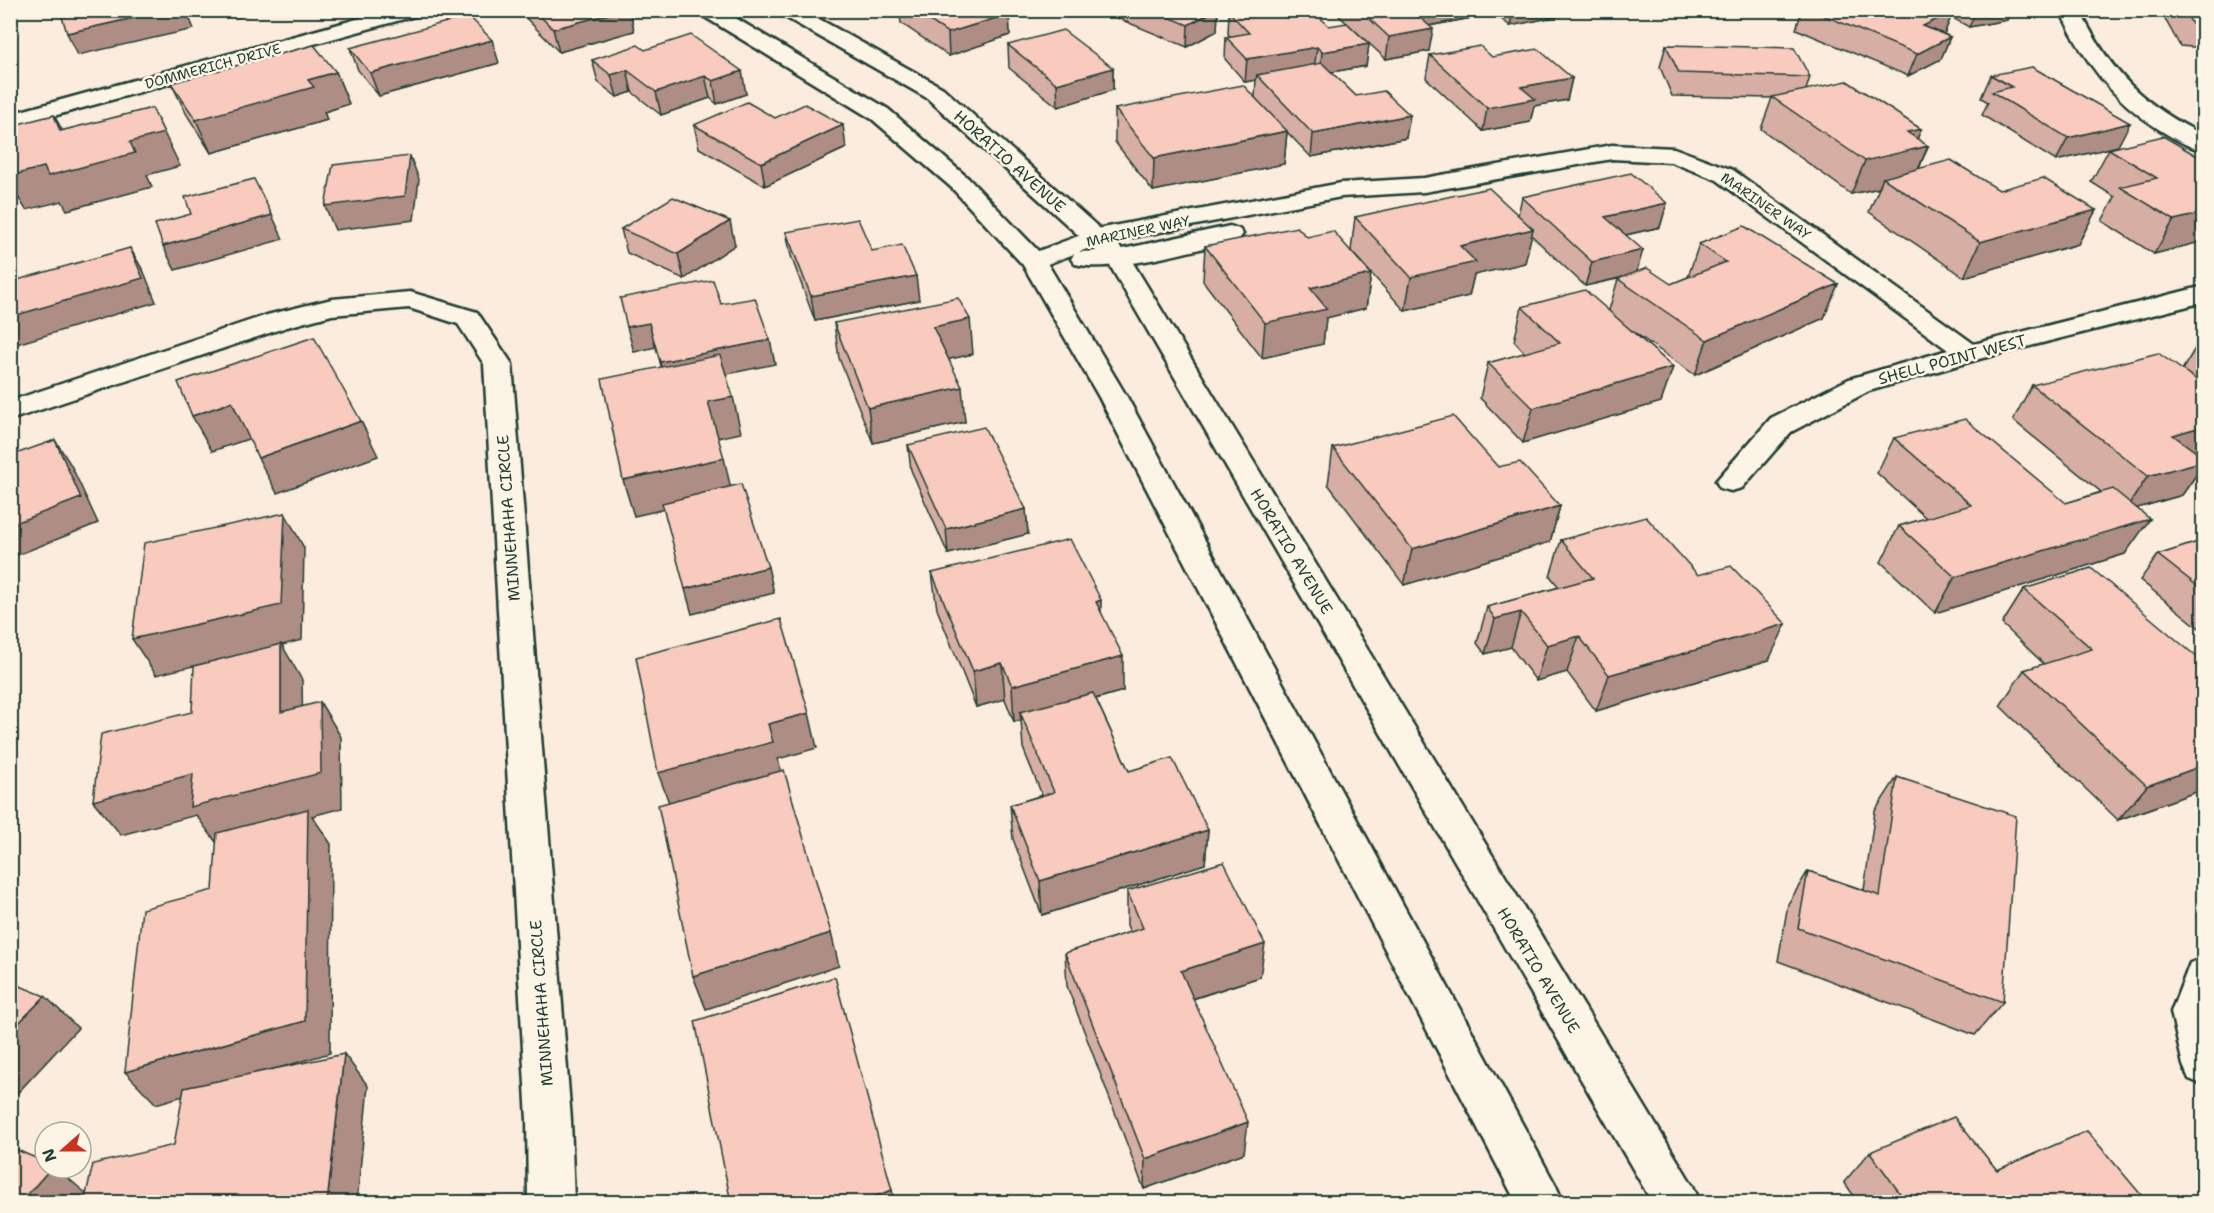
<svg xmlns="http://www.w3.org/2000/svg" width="2214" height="1213" font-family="'Shantell Sans',sans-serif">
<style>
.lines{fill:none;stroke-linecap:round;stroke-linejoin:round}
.minor-casing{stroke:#1f3d34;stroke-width:5}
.secondary-casing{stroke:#1f3d34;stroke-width:5}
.minor{fill:#fcf5e5;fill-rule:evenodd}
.secondary{fill:#fcf5e5;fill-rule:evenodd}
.wall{fill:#d6aea3;stroke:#1f3d34;stroke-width:1.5}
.shaded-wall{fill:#ae8d85;stroke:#1f3d34;stroke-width:1.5}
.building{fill:#f9cabe;stroke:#1f3d34;stroke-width:1.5}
.labels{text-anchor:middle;stroke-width:5;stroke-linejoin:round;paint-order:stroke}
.far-street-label{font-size:14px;fill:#1f3d34;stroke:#fcf5e5}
.street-label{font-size:16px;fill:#1f3d34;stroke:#fcf5e5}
</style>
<rect width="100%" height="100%" fill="#fbecdd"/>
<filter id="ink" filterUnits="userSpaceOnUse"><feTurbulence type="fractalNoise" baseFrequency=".0167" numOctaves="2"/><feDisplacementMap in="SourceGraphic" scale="12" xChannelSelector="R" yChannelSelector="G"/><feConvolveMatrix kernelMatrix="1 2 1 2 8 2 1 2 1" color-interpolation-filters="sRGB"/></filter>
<g filter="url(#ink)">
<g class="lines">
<defs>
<g id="minor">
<path d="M 390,10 L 425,10 L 422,14 L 10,128 L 10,114 Z"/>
<path d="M 2063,10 L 2083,10 L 2082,15 C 2112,74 2144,106 2204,135 L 2204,151 C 2187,147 2171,137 2157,128 C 2112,99 2085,62 2062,15 Z"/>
<path d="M 1612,145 L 1674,148 L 1733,170 L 1974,344 L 2204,286 L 2204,302 L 1979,359 L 1869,391 L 1791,432 L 1742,488 L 1731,491 L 1720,488 L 1716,481 L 1771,418 L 1849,379 L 1948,350 L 1717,180 L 1671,162 L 1612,159 L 1424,192 L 1341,197 L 1103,243 L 1079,252 L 1118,250 L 1230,226 L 1239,229 L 1243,234 L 1239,239 C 1199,249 1112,274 1075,264 L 1071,259 L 1074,254 L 1034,269 L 1025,266 L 1021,261 L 1025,256 L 1097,229 L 1341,183 L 1424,178 Z"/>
<path d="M 410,292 L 477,312 L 512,364 L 571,1120 L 574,1202 L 528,1202 L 527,1120 L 484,364 L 458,324 L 409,308 L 332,315 L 287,327 L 10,420 L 10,401 L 267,315 L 332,299 Z"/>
<path d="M 2204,958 L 2204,1085 L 2189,1079 L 2183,1065 L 2171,1012 L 2190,963 Z"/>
</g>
<g id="secondary">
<path d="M 697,10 L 722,10 L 888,109 L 968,178 L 1043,256 L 1127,397 L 1556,1186 L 1563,1202 L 1516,1202 L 1099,397 L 1023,265 L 952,188 L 872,119 L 700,14 Z"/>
<path d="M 777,10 L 803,10 L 943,88 L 1127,253 L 1693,1186 L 1700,1202 L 1652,1202 L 1108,262 L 927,98 L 780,14 Z"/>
</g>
</defs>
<use href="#minor" class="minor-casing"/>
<use href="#secondary" class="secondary-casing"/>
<use href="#minor" class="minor"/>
<use href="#secondary" class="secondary"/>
</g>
<g class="wall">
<path d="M 524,10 L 630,10 L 634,31 L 559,52 L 526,18 Z"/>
<path d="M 899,10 L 1004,10 L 1009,14 L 1010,35 L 949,56 L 901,23 Z"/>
<path d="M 1105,10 L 1218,10 L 1217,31 L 1187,47 L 1105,13 Z"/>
<path d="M 1339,10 L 1472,10 L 1471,18 L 1429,26 L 1429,51 L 1386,59 L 1338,15 Z"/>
<path d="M 1490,10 L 1589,10 L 1510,26 Z"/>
<path d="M 1802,10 L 2011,10 L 2007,20 L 1969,27 L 1951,17 L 1944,34 L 1950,37 L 1941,59 L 1908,76 L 1796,29 Z"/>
<path d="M 2160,10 L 2204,10 L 2204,48 L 2180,46 Z"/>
<path d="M 1229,12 L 1329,26 L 1369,44 L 1366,66 L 1331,72 L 1356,96 L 1406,138 L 1311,157 L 1287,132 L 1284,164 L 1153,191 L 1115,142 L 1115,109 L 1255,97 L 1256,80 L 1245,82 L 1225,59 L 1226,37 L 1230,36 L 1228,34 Z"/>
<path d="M 1008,45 L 1113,68 L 1113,90 L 1058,107 L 1009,68 Z"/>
<path d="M 1666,45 L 1810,77 L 1806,90 L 1921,129 L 1917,139 L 1928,146 L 1919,169 L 1999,190 L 2096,210 L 2078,244 L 1964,277 L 1869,212 L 1879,188 L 1851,194 L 1761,129 L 1772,98 L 1672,96 L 1660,67 Z"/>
<path d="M 350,48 L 499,63 L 379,96 L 358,70 Z"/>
<path d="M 645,50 L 746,94 L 717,104 L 710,98 L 661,115 L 632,92 L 617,97 L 598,82 L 592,60 Z"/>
<path d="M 1430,55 L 1492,57 L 1572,78 L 1567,100 L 1534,106 L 1530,122 L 1483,131 L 1426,78 Z"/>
<path d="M 2204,67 L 2204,87 L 2195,83 Z"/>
<path d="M 336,72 L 349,104 L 324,112 L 327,120 L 211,153 L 187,115 L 171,83 Z"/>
<path d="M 1991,75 L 2118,146 L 2056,161 L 1982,115 L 1988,102 L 1981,98 Z"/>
<path d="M 694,125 L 846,148 L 765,186 L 699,148 Z"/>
<path d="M 2109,149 L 2204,160 L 2204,241 L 2154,254 L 2102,221 L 2115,197 L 2091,182 Z"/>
<path d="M 1522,197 L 1667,203 L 1660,227 L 1626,235 L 1637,272 L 1671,284 L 1688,277 L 1699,244 L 1838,284 L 1824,318 L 1695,375 L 1631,330 L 1673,367 L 1661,402 L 1523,443 L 1480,398 L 1488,363 L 1525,353 L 1514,341 L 1522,307 L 1609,310 L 1618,279 L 1622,278 L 1585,286 L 1531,235 L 1525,263 L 1474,275 L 1469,296 L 1405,311 L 1351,251 L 1355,217 L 1518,215 Z"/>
<path d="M 621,229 L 735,245 L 684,279 L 627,253 Z"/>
<path d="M 786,232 L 872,251 L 919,300 L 815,321 L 791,256 Z"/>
<path d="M 1307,237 L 1371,274 L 1366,308 L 1326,318 L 1323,344 L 1262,358 L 1203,281 L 1205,246 Z"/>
<path d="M 834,323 L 973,354 L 949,359 L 965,422 L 873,443 L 839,358 Z"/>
<path d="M 2204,345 L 2204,455 L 2201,456 L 2204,458 L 2204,464 L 2182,495 L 2137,508 L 2125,554 L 1935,613 L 1881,562 L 1899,526 L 1926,518 L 1877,473 L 1894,438 L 2066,503 L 2101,492 L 2013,420 L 2032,385 L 2182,370 L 2196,347 Z"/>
<path d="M 908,445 L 1026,509 L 1028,534 L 948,554 L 911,470 Z"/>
<path d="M 1333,448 L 1498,467 L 1560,506 L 1550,542 L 1404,585 L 1328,484 Z"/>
<path d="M 1561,540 L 1769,660 L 1596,711 L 1567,672 L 1536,681 L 1511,647 L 1485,654 L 1477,643 L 1487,607 L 1559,587 L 1550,576 Z"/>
<path d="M 2204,540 L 2204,631 L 2203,631 L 2140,580 L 2158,555 Z"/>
<path d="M 2091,568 L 2204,789 L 2118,820 L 2000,706 L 2024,670 L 2044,664 L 2002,624 L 2024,589 Z"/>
<path d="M 932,573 L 1101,612 L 1123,691 L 1096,699 L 1129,771 L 1208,830 L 1205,864 L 1042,915 L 1013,839 L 1010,805 L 1042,795 L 1023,748 L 1021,720 L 1014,722 L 1005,699 L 976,707 L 937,609 Z"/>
<path d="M 1897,777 L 2003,1002 L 1975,1035 L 1778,961 L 1788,904 L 1808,871 L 1864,890 L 1875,811 Z"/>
<path d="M 1127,891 L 1260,977 L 1193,999 L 1244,1153 L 1144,1189 L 1067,986 L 1065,953 L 1130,932 L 1127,925 Z"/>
<path d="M 1870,1152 L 1997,1170 L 2148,1203 L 1859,1203 L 1844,1182 Z"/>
</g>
<g class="shaded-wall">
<path d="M 169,10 L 186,10 L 194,29 L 78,55 L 67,33 Z"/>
<path d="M 235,10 L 267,10 L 237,17 Z"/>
<path d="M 624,10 L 630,10 L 634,31 L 559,52 L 553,29 Z"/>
<path d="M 1216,10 L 1218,10 L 1217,31 L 1187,47 L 1188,25 Z"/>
<path d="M 1408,10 L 1472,10 L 1471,18 L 1405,30 Z"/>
<path d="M 1513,10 L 1589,10 L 1510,26 Z"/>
<path d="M 1938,10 L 1950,10 L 1948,14 L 1953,12 L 1944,34 L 1923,26 Z"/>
<path d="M 1977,10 L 2011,10 L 2007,20 L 1969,27 Z"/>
<path d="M 1009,14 L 1010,35 L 949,56 L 948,33 Z"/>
<path d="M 1433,29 L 1429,51 L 1386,59 L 1389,37 Z"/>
<path d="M 1950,37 L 1941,59 L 1908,76 L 1917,54 Z"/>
<path d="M 492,40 L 499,63 L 379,96 L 370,73 Z"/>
<path d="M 1369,44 L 1366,66 L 1320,74 L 1322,52 Z"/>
<path d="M 1317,47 L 1314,69 L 1257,75 L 1256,80 L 1245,82 L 1247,59 Z"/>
<path d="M 1113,68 L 1113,90 L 1058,107 L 1057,84 Z"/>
<path d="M 627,70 L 632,92 L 617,97 L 611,75 Z"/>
<path d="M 742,71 L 746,94 L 717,104 L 713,81 Z"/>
<path d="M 336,72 L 349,104 L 324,112 L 327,120 L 211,153 L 196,120 L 308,80 Z"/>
<path d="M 705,76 L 710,98 L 661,115 L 656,92 Z"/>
<path d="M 1572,78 L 1567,100 L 1534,106 L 1530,122 L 1483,131 L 1487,108 L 1521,87 Z"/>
<path d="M 152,108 L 180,166 L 147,175 L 152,187 L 67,210 L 62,201 L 26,210 L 10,184 L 10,176 L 130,142 Z"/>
<path d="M 54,115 L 72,148 L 60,131 Z"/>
<path d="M 1410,115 L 1406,138 L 1311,157 L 1313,134 Z"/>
<path d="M 2130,123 L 2118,146 L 2056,161 L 2068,138 Z"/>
<path d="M 843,125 L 846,148 L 765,186 L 761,163 Z"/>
<path d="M 1921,129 L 1913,150 L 1928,146 L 1914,179 L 1883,178 L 1879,188 L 1851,194 L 1865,161 L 1907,132 Z"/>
<path d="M 1287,131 L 1284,164 L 1153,191 L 1154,158 Z"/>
<path d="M 410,156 L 419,179 L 414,220 L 335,230 L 325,206 Z"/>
<path d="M 1667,203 L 1660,227 L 1599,241 L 1605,217 Z"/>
<path d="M 2096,210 L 2078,244 L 1964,277 L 1980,242 Z"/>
<path d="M 2204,213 L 2204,241 L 2154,254 L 2174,220 Z"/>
<path d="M 272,215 L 283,239 L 175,270 L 163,246 Z"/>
<path d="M 730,221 L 735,245 L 684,279 L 678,254 Z"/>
<path d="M 1533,229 L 1525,263 L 1474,275 L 1469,296 L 1405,311 L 1411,277 L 1460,246 Z"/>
<path d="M 130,248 L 144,272 L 156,302 L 10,346 L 10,317 Z"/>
<path d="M 1643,250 L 1636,274 L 1585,286 L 1592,262 Z"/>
<path d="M 1371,274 L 1366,308 L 1326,318 L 1323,344 L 1262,358 L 1265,323 L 1310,288 Z"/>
<path d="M 916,276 L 919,300 L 815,321 L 811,296 Z"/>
<path d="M 1838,284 L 1824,318 L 1695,375 L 1707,340 Z"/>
<path d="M 970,319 L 973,354 L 937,362 L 933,327 Z"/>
<path d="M 649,323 L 656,347 L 634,352 L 627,327 Z"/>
<path d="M 770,340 L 775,364 L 666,387 L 660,362 Z"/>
<path d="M 1673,367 L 1661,402 L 1523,443 L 1533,408 Z"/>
<path d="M 962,387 L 965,422 L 873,443 L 868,408 Z"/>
<path d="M 733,397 L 741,433 L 717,438 L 708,402 Z"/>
<path d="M 232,402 L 251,438 L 212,451 L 192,416 Z"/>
<path d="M 361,421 L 378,456 L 277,493 L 258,458 Z"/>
<path d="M 2204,426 L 2204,455 L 2149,470 L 2173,435 Z"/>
<path d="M 55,440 L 71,465 L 98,523 L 10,558 L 10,525 Z"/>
<path d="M 724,458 L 732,494 L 634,516 L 623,480 Z"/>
<path d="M 2204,461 L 2204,464 L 2182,495 L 2124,512 L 2148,476 Z"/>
<path d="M 1560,506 L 1550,542 L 1404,585 L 1412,549 Z"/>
<path d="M 1026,509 L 1028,534 L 948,554 L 946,529 Z"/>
<path d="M 285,513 L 304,548 L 302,640 L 282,645 L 302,680 L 303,747 L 281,712 L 281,645 L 156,675 L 132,639 Z"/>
<path d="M 2150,519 L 2125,554 L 1935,613 L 1955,577 Z"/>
<path d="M 768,567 L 774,593 L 692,614 L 685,589 Z"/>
<path d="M 1101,600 L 1101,636 L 1096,602 Z"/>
<path d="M 1521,612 L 1511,647 L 1485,654 L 1495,619 Z"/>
<path d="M 1786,624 L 1769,660 L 1596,711 L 1609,675 Z"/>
<path d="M 1579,636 L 1567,672 L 1536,681 L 1547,645 Z"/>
<path d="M 1123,656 L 1123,691 L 1023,719 L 1020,712 L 1021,720 L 1014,722 L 1012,686 Z"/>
<path d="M 1002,663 L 1005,699 L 976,707 L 973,671 Z"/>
<path d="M 320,702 L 341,737 L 342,808 L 312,816 L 331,844 L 330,1053 L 156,1104 L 125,1072 L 305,1021 L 216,842 L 196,815 L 121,835 L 93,801 Z"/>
<path d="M 809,713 L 817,748 L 778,759 L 782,777 L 671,808 L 658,773 L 768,724 Z"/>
<path d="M 2204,765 L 2204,789 L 2118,820 L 2147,786 Z"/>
<path d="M 1208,830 L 1205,864 L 1042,915 L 1040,881 Z"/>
<path d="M 831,933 L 839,966 L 706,1009 L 693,976 Z"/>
<path d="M 1265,944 L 1260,977 L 1179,1003 L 1181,971 Z"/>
<path d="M 45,996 L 78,1028 L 10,1101 L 10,1032 Z"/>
<path d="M 344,1054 L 368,1086 L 357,1203 L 327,1203 Z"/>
<path d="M 1248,1122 L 1244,1153 L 1144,1189 L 1145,1159 Z"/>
<path d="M 51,1168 L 56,1168 L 88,1195 L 82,1203 L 20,1203 Z"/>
<path d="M 892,1190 L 895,1203 L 857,1203 Z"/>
</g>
<g class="building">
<path d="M 60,10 L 169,10 L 67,33 Z"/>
<path d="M 534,10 L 624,10 L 553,29 Z"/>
<path d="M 913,10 L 1004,10 L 1009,14 L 948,33 Z"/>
<path d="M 1152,10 L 1216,10 L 1188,25 Z"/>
<path d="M 1237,10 L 1312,10 L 1329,26 L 1347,23 L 1369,44 L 1322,52 L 1317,47 L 1247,59 L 1226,37 L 1249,33 L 1229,12 Z"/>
<path d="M 1360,10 L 1411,10 L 1433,29 L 1389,37 Z"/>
<path d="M 1811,10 L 1948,10 L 1953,12 L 1923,26 L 1950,37 L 1917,54 Z"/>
<path d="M 2184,10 L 2204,10 L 2204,25 L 2192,24 Z"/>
<path d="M 469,16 L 492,40 L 370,73 L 350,48 Z"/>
<path d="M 1063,30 L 1113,68 L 1057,84 L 1008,45 Z"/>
<path d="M 691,35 L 742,71 L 713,81 L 705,76 L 656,92 L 627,70 L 611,75 L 592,60 L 638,45 L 645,50 Z"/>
<path d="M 314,45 L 336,72 L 308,80 L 314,87 L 196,120 L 171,83 Z"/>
<path d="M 1666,45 L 1794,48 L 1810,77 L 1679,73 Z"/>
<path d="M 1480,46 L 1492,57 L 1538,49 L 1572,78 L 1521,87 L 1535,99 L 1487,108 L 1430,55 Z"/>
<path d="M 1322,63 L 1356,96 L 1384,91 L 1410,115 L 1313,134 L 1257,75 Z"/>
<path d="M 2032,67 L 2130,123 L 2068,138 L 1992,92 L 2012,87 L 1991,75 Z"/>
<path d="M 1847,81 L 1921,129 L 1907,132 L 1928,146 L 1865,161 L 1772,97 Z"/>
<path d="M 1243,85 L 1287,131 L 1154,158 L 1115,109 Z"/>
<path d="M 747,102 L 775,118 L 805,104 L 843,125 L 761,163 L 694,125 Z"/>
<path d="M 152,108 L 164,133 L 130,142 L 135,153 L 48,176 L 44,167 L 10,176 L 10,126 L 54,115 L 60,131 Z"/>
<path d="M 2163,136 L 2204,160 L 2204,213 L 2174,220 L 2120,187 L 2157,178 L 2109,149 Z"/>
<path d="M 410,156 L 405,196 L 325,206 L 333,165 Z"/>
<path d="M 1951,160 L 1999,190 L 2043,178 L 2096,210 L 1980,242 L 1883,178 Z"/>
<path d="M 1631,173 L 1667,203 L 1605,217 L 1643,250 L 1592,262 L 1522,197 Z"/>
<path d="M 254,179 L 272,215 L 163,246 L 155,224 L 191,214 L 185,197 Z"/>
<path d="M 1489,188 L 1533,229 L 1460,246 L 1476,262 L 1411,277 L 1355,217 Z"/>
<path d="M 673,197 L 730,221 L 678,254 L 621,229 Z"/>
<path d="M 858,219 L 872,251 L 902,245 L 916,276 L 811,296 L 786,232 Z"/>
<path d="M 1744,226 L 1838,284 L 1707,340 L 1618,279 L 1647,268 L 1671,284 L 1726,262 L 1699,244 Z"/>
<path d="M 1297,227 L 1307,237 L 1333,231 L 1371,274 L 1310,288 L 1327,309 L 1265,323 L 1205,246 Z"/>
<path d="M 130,248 L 143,278 L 10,317 L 10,282 Z"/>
<path d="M 713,280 L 721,304 L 755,298 L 770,340 L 660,362 L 649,323 L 627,327 L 620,298 Z"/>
<path d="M 1585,290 L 1673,367 L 1533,408 L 1488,363 L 1560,343 L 1522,307 Z"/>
<path d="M 958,298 L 970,319 L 933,327 L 962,387 L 868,408 L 834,323 Z"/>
<path d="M 314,337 L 361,421 L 258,458 L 232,402 L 192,416 L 178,382 Z"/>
<path d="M 2204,345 L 2204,352 L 2196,347 Z"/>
<path d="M 2158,353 L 2204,385 L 2204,426 L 2173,435 L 2204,458 L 2204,461 L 2148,476 L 2032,385 Z"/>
<path d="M 720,355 L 733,397 L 708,402 L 724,458 L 623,480 L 602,379 Z"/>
<path d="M 1453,416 L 1498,467 L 1520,462 L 1560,506 L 1412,549 L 1333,448 Z"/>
<path d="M 1965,419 L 2066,503 L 2113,489 L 2150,519 L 1955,577 L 1899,526 L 1971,505 L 1894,438 Z"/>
<path d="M 984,427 L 1026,509 L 946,529 L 908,445 Z"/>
<path d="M 55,440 L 81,498 L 10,525 L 10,456 Z"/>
<path d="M 741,484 L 768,567 L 685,589 L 662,503 Z"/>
<path d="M 285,513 L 281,605 L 132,639 L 144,543 Z"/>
<path d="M 1646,517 L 1698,575 L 1731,566 L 1786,624 L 1609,675 L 1579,636 L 1547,645 L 1521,612 L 1495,619 L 1487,607 L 1593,578 L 1561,540 Z"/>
<path d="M 1070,539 L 1101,600 L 1096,602 L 1123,656 L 1012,686 L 1002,663 L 973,671 L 932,573 Z"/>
<path d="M 2204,540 L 2204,591 L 2158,555 Z"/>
<path d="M 2091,568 L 2204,663 L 2204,765 L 2147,786 L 2024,670 L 2092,649 L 2024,589 Z"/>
<path d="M 781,619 L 809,713 L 768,724 L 773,742 L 658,773 L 636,657 Z"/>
<path d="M 281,644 L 281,712 L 320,702 L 321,773 L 190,807 L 193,774 L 93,801 L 101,734 L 192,712 L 194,666 Z"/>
<path d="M 1093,693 L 1129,771 L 1172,758 L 1208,830 L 1040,881 L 1010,805 L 1054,792 L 1020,712 Z"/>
<path d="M 784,770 L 831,933 L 693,976 L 658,805 Z"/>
<path d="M 1897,777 L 2016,816 L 2003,1002 L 1798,928 L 1808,871 L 1880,896 Z"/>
<path d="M 308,809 L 305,1021 L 125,1072 L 142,909 L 213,890 L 217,833 Z"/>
<path d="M 1224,862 L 1265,944 L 1181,971 L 1248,1122 L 1145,1159 L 1065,953 L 1143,928 L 1127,891 Z"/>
<path d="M 835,977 L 892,1190 L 857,1203 L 731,1203 L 695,1021 Z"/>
<path d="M 10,982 L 45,996 L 10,1032 Z"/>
<path d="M 344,1054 L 327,1203 L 84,1203 L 93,1164 L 174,1145 L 184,1088 Z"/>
<path d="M 1954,1117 L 1997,1170 L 2087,1131 L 2148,1203 L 1907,1203 L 1870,1152 Z"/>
<path d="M 10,1147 L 45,1162 L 45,1168 L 51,1168 L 20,1203 L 10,1203 Z"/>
</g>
</g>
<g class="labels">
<g class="far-street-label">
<text transform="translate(213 66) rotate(-15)" y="5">DOMMERICH DRIVE</text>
<text transform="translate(1766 206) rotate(35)" y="5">MARINER WAY</text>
<text transform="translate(1138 231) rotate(-12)" y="5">MARINER WAY</text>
</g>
<g class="street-label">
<text transform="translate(1010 161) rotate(42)" y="6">HORATIO AVENUE</text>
<text transform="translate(1952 359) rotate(-15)" y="6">SHELL POINT WEST</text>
<text transform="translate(508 518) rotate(-94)" y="6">MINNEHAHA CIRCLE</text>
<text transform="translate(1292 551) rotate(59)" y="6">HORATIO AVENUE</text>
<text transform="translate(1539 970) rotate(59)" y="6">HORATIO AVENUE</text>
<text transform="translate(541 1003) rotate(-94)" y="6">MINNEHAHA CIRCLE</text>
</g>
</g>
<rect width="2214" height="1213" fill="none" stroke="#fcf5e5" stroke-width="36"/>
<rect x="18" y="18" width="2178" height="1177" fill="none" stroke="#1f3d34" stroke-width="2" filter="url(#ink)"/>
<g transform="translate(63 1150) rotate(249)"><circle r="28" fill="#fcf5e5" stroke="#a4ab9e" stroke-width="1.5"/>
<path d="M0-4.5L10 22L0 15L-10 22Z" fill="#c8321e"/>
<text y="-9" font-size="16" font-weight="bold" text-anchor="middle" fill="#1f3d34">N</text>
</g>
</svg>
